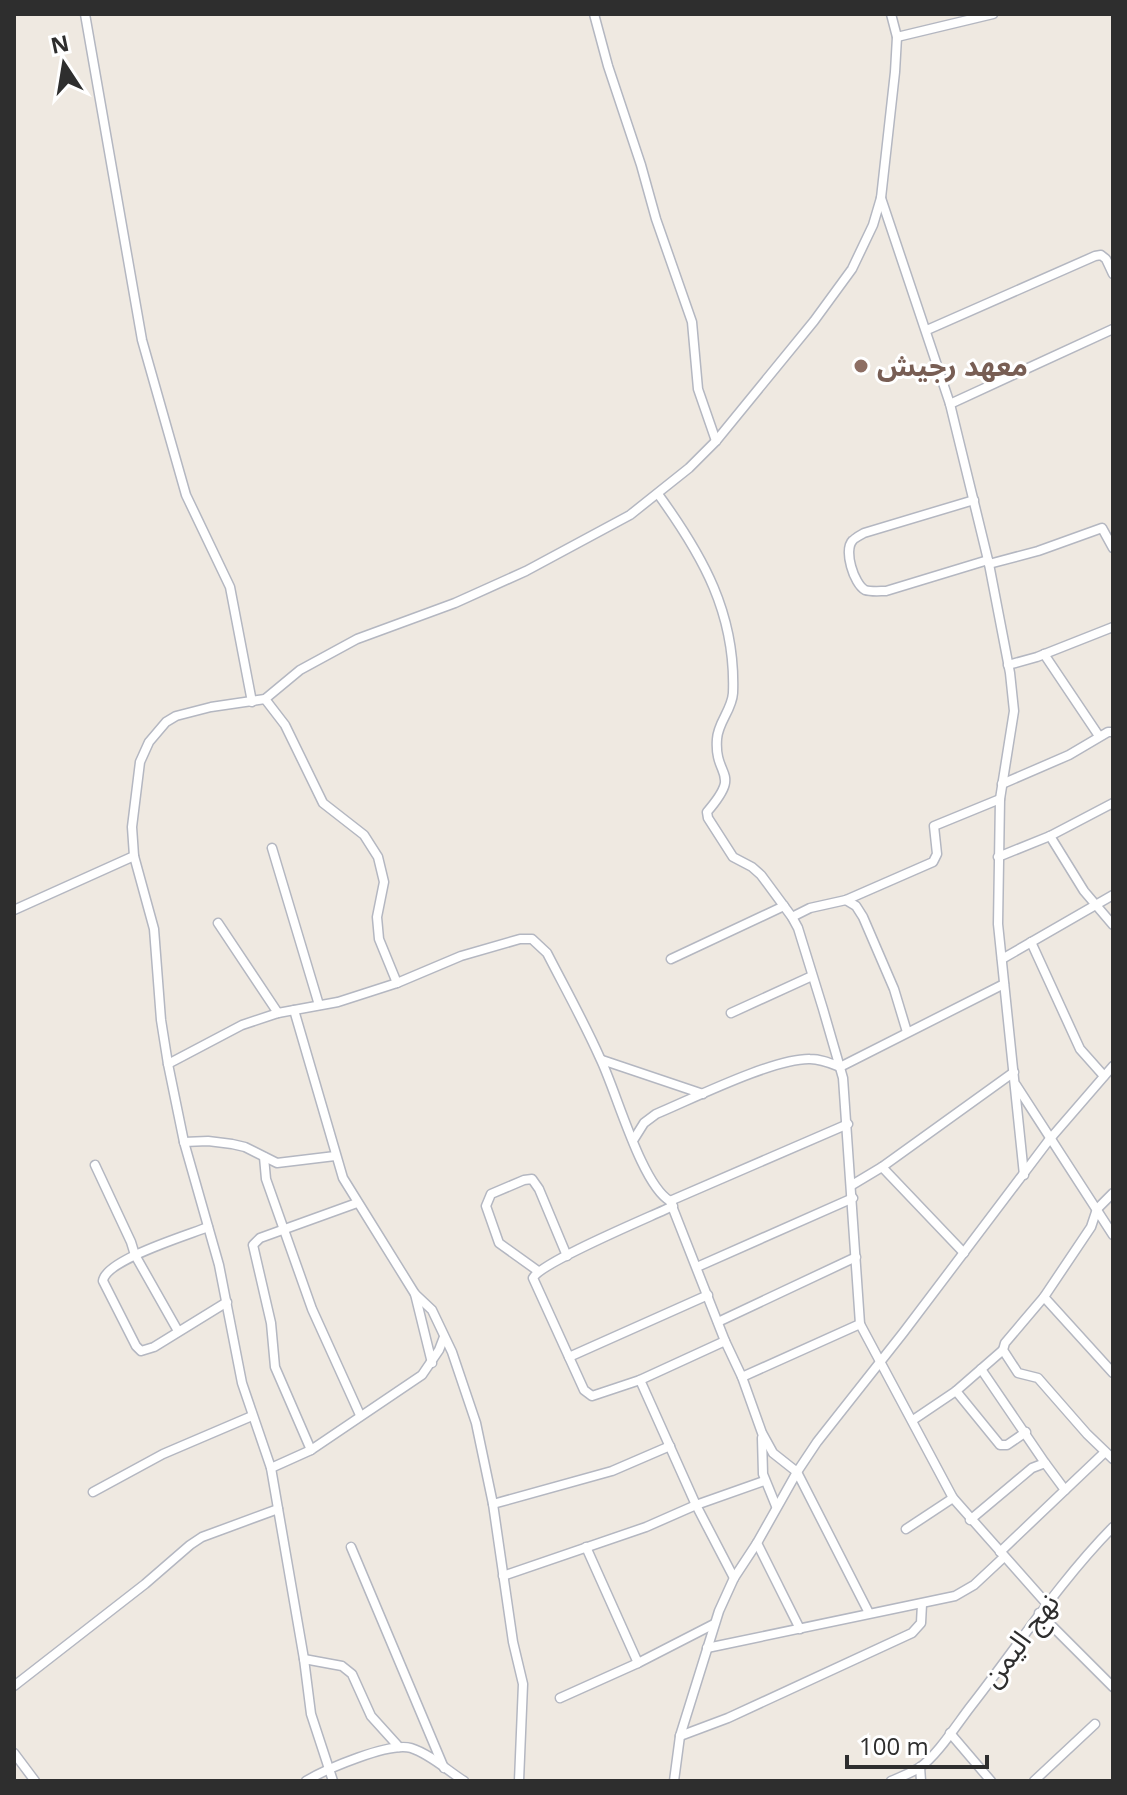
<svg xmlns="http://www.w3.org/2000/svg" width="1127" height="1795" font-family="'Open Sans','Noto Sans Arabic',sans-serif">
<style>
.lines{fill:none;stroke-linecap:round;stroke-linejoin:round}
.street-casing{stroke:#b4b7c1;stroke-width:11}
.street{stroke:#fff;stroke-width:8}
.education-dot{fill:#8d6e63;stroke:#fff;stroke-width:3}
.labels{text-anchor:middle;stroke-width:6;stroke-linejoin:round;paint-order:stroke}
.education-label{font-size:28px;font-weight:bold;fill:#785e54;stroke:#fff;text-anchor:start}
.street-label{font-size:28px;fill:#2e2e2e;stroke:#fff}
</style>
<rect width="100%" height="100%" fill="#efe9e1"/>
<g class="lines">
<defs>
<g id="street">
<path d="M 85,14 L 142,340 L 186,495 L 230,587 L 252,702"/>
<path d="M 594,14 L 608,66 L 641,165 L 656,219 L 692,322 L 698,389 L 716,441"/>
<path d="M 897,37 L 993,14"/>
<path d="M 881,198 L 950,404 L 989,564 L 1010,673 L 1014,711 L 1000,799 L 998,924 L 1024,1175"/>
<path d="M 927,330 L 1095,256 L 1101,255 L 1106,259 L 1113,274"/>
<path d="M 950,404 L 1113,329"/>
<path d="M 658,494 C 703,556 736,614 733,693 C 732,710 718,722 717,739 C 714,779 743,770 707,812 L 708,818 L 733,857 L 752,867 L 761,875 L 792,917 L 798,928 L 823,1009 L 843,1078 L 860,1324 L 953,1498 L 1046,1603"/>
<path d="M 974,500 L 864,533 C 864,533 853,539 853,540 C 843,550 854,584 865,590 C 871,592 880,591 886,591 L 988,560"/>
<path d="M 989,564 L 1038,551 L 1102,528 L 1113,548"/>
<path d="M 1044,654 L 1099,736"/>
<path d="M 1008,665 L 1037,657 L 1113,627"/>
<path d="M 265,699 L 285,725 L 323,803 L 364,835 L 378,857 L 384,882 L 377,917 L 379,939 L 397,983"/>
<path d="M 1002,784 L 1069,755 L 1108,732 L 1113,732"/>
<path d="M 1050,836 L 1084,891 L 1113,925"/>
<path d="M 272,848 L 319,1005"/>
<path d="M 998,857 L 1050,836 L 1113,803"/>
<path d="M 846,900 L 856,906 L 863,917 L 894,989 L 907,1032"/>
<path d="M 14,910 L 134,856"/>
<path d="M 792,917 L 810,908 L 846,900 L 933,862 L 937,854 L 934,826 L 1000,799"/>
<path d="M 218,923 L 278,1013"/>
<path d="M 1031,942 L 1080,1049 L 1104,1076"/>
<path d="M 671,959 L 784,906"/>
<path d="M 1002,959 L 1113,895"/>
<path d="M 294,1010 L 343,1178 L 415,1294 L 432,1310 L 452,1352 L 476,1423 L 493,1504 L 513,1642 L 523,1684 L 519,1781"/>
<path d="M 731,1013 L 812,976"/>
<path d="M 602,1060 L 703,1094"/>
<path d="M 168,1064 L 242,1025 L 278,1013 L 338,1002 L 397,983 L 461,956 L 520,939 L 532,939 L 547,953 C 565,988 584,1022 600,1058 C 616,1090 641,1184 670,1201"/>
<path d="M 1016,1085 L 1113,1235"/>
<path d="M 634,1139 L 644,1123 L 656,1114 C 692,1099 774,1058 810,1059 C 821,1059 830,1063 840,1067 L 1004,984"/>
<path d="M 184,1142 L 208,1141 L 232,1144 L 245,1147 L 277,1163 L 335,1156"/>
<path d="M 264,1157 L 266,1179 L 312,1309 L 360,1415"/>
<path d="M 95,1165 L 131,1242 L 135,1255 L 178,1331"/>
<path d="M 882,1167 L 1014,1072"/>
<path d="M 852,1185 L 882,1167 L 964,1253"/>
<path d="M 1113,1193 L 1097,1209 L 1091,1227 L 1044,1297 L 1005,1343 L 1003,1350 L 1018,1373 L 1038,1378 L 1087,1434 L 1113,1459"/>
<path d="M 208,1227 C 188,1235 105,1260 103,1281 L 136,1346 L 141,1351 L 154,1347 L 227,1302"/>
<path d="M 697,1267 L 853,1198"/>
<path d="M 538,1271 L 499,1243 L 486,1206 L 491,1194 L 524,1180 L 532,1179 L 539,1189 L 567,1256"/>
<path d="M 415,1294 L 432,1363"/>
<path d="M 1044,1297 L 1113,1373"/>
<path d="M 718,1322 L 856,1257"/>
<path d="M 860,1324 L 742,1377 L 762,1433 L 773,1453 L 797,1472 L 869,1613"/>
<path d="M 725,1341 L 670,1201 L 848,1124"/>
<path d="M 569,1357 L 708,1295"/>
<path d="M 981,1369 L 1045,1463"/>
<path d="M 640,1380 L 592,1396 L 584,1390 L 533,1278 C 541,1262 650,1217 673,1206"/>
<path d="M 956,1391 L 1003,1350"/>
<path d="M 913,1420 L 956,1391 L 1000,1445 L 1007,1445 L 1026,1432"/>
<path d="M 762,1438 L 763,1474 L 776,1506"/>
<path d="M 311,1450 L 275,1367 L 271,1323 L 253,1245 L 260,1238 L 357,1203"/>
<path d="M 271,1468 L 311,1450 L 422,1375 L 439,1350 L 444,1337"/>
<path d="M 1065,1490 L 1105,1452"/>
<path d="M 93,1492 L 163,1454 L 252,1416"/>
<path d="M 493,1504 L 612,1471 L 670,1446"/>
<path d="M 970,1520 L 1032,1468 L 1045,1463 L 1065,1490 L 1000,1552"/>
<path d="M 906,1529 L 953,1498"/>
<path d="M 757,1543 L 800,1629"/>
<path d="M 351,1547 L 444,1768"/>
<path d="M 586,1547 L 638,1663 L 714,1624"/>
<path d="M 503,1576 L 646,1527 L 696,1505 L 764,1481"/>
<path d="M 734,1578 L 696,1505 L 640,1380 L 725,1341 L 742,1377"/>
<path d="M 1039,1613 L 1113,1687"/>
<path d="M 707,1648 L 955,1596 L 974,1585 L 1004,1557"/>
<path d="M 304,1659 L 342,1666 L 352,1674 L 371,1716 L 399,1747"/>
<path d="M 14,1686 L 145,1584 L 190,1545 L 202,1537 L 278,1509"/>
<path d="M 560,1698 L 638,1663"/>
<path d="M 950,1733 L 991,1781"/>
<path d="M 680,1736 L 728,1718 L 912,1633 L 921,1623 L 922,1604"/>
<path d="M 14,1753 L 35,1781"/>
<path d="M 920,1767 L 921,1781"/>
<path d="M 306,1781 C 326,1769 389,1742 411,1748 C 430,1754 448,1771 464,1781"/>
<path d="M 333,1781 L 311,1714 L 304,1659 L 271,1468 L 242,1383 L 219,1265 L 184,1142 L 168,1064 L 161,1020 L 154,929 L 134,856 L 132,827 L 140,762 L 149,742 L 166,722 L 176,716 L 211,707 L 265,699 L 300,670 L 357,639 L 455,603 L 526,571 L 630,515 L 689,468 L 716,441 L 814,321 L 852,269 L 873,225 L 881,198 L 895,72 L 897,37 L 891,14"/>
<path d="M 674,1781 L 680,1736 L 719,1611 L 734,1578 L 757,1543 L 797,1472 L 817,1442 L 903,1333 L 1049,1140 L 1113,1066"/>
<path d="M 891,1781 C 900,1777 911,1773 919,1768 C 937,1756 957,1724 971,1706 C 1018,1646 1059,1582 1113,1527"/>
<path d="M 1034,1781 L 1095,1724"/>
</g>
</defs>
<use href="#street" class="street-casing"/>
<use href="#street" class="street"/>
</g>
<circle class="education-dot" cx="861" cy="366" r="8"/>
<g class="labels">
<g class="education-label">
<text x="877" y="376">معهد رجيش</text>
</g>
<g class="street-label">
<text transform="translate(1020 1640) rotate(-53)" y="10">نهج اليمن</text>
</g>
</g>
<rect width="1127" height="1795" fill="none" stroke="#2e2e2e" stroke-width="32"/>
<g transform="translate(64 64) rotate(348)" stroke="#ffffff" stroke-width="6" paint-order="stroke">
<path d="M0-6L14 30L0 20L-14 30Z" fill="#2e2e2e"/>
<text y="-12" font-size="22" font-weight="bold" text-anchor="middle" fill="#2e2e2e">N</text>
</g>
<path d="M847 1755v12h140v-12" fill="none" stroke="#2e2e2e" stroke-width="4"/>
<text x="859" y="1755" font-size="24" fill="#2e2e2e" stroke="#ffffff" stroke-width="6" paint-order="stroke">100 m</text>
</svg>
